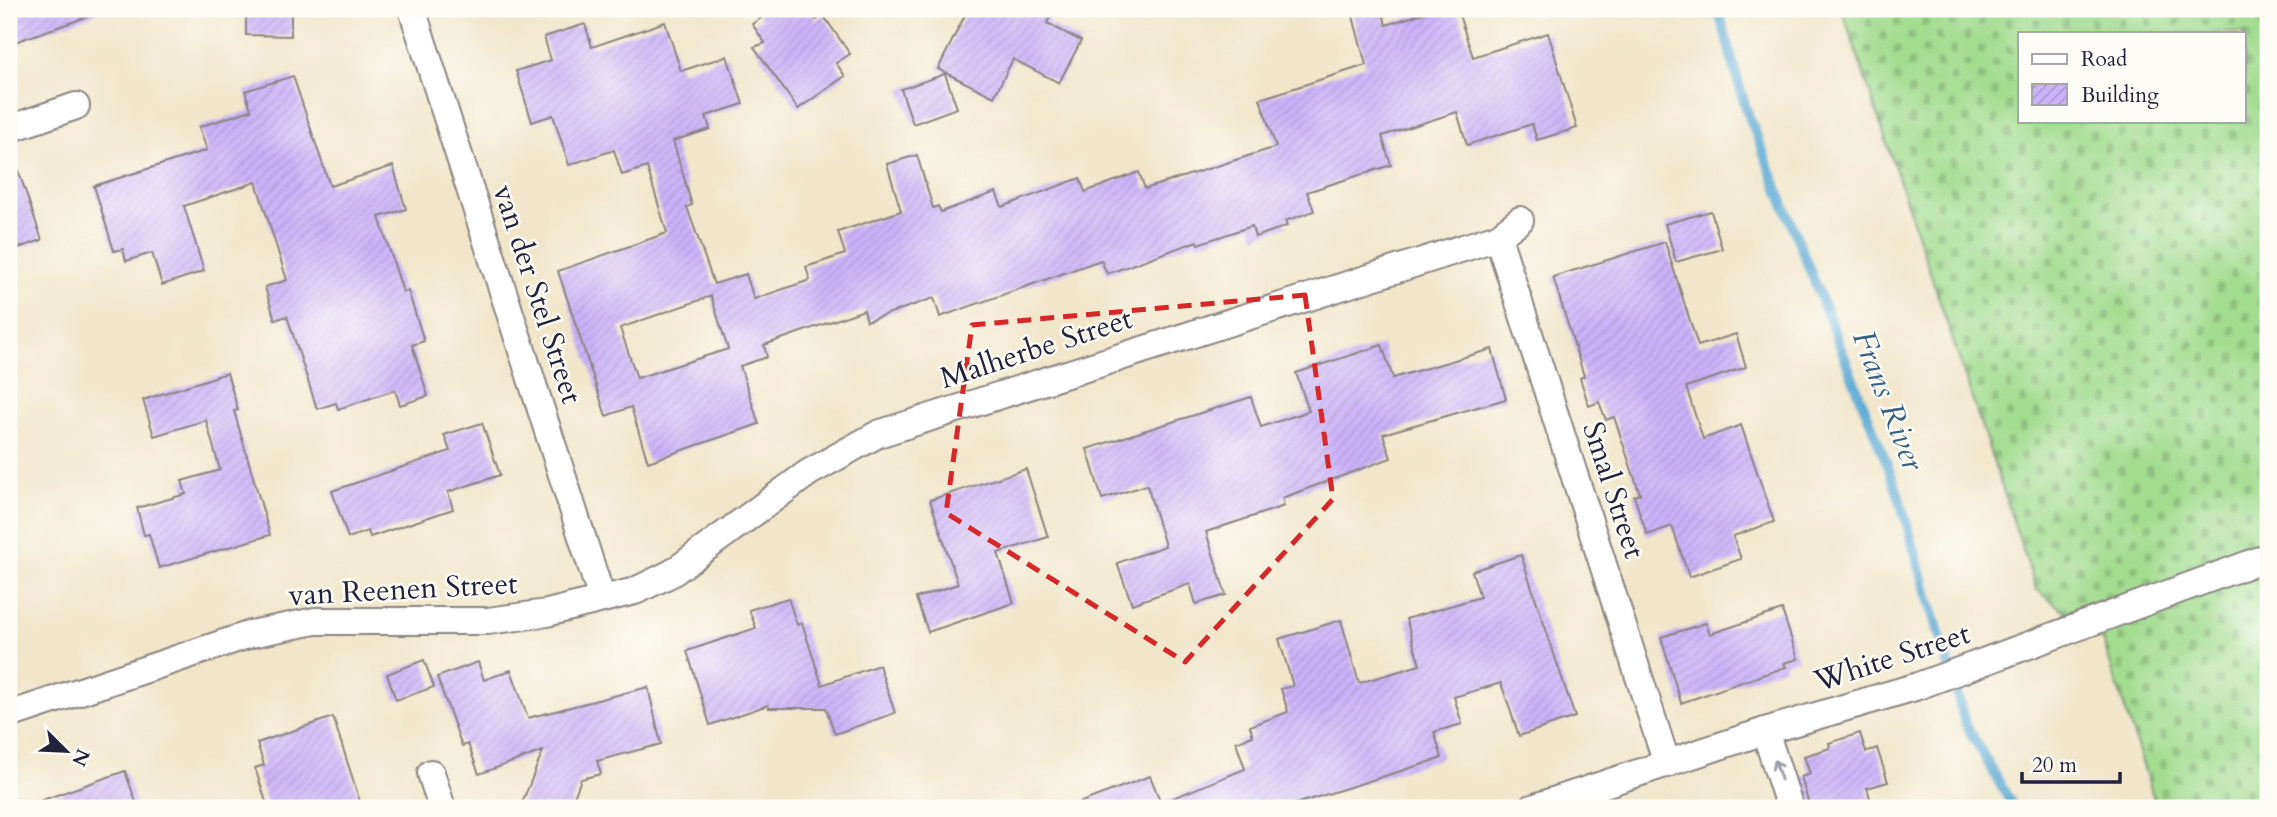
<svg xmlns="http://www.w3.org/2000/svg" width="2277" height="817" font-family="Cardo,serif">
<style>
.cemetery{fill:url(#cemetery-stones);stroke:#628066;stroke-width:2;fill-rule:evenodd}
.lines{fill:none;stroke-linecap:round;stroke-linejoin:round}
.stream{stroke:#59a9d3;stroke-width:10}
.building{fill:url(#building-hatch);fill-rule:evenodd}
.minor-casing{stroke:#8a8482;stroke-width:30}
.minor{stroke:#fff;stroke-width:26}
.oneway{stroke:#9c9ca7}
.marked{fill:none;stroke:#d62828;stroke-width:5;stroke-dasharray:14 9;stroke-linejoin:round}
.labels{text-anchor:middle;stroke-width:5;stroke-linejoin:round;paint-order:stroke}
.street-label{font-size:30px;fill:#22223b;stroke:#fdfcf7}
.water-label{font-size:32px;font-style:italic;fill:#3b5f7f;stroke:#fdfcf7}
</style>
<defs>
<pattern id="cemetery-stones" width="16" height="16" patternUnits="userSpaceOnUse" patternTransform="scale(1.75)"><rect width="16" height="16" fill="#a3dd90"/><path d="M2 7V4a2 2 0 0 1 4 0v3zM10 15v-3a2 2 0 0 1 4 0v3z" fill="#8cbd7d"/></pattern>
<pattern id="building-hatch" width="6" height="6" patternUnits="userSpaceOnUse" patternTransform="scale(1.75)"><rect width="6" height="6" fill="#cbb3f9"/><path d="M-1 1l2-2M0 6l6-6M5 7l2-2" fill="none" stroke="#ae9ad6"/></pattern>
</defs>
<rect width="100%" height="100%" fill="#fdfcf7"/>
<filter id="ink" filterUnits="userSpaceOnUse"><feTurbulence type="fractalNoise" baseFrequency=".0143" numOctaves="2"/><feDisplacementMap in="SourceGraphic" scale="14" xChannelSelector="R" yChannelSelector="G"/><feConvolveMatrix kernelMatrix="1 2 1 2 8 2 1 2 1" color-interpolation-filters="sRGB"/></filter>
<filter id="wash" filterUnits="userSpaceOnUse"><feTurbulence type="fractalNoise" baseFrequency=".00686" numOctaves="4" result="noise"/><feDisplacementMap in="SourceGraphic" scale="28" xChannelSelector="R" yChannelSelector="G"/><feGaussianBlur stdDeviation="1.57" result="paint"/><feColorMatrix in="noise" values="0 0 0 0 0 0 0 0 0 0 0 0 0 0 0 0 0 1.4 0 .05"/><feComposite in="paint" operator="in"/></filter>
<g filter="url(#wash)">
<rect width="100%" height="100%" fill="#f1e6ca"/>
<path class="cemetery" d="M 1842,9 L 2268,9 L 2268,808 L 2157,808 L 2103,641 L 2036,589 ZM 2020,33 L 2244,33 L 2244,121 L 2020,121 Z"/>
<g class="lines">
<path class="stream" d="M 1718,9 L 1746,109 L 1896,487 L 1966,725 L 2014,808"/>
</g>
<g id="blocks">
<g class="building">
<path d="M 9,9 L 97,9 L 98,13 L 9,44 Z"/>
<path d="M 246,9 L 291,9 L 291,36 L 246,35 Z"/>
<path d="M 754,9 L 808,9 L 816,20 L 823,15 L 850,54 L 836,63 L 845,76 L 798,109 L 754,47 L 765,43 L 752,24 L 761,18 Z"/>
<path d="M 968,9 L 1055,9 L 1047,23 L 1081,41 L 1059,83 L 1013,59 L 994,97 L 938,69 Z"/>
<path d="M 1351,9 L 1382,9 L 1386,25 L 1436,9 L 1457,9 L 1473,57 L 1548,33 L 1577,128 L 1537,140 L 1532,124 L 1467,145 L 1457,112 L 1382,136 L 1391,165 L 1307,192 L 1314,211 L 1285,221 L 1287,226 L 1255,237 L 1252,226 L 1198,244 L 1197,241 L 1107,274 L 1101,260 L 940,317 L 934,298 L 867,321 L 864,310 L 764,345 L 767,357 L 740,366 L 759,424 L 648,462 L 631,407 L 606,416 L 558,271 L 667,233 L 647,167 L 622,175 L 614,150 L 569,165 L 553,115 L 532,122 L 516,71 L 551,60 L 544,37 L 585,24 L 592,47 L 665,22 L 681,71 L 727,56 L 743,104 L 706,116 L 710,129 L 673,141 L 692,205 L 687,207 L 714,284 L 746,274 L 754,299 L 810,280 L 806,267 L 845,254 L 838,232 L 901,211 L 887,164 L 917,155 L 933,208 L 938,206 L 941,212 L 996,192 L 1002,207 L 1080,178 L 1085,192 L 1139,172 L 1145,189 L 1276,147 L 1260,99 L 1366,65 ZM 711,296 L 728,349 L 637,378 L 620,328 Z"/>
<path d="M 945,74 L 957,108 L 913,124 L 901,89 Z"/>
<path d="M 293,76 L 330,186 L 393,166 L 406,209 L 379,217 L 403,292 L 408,291 L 424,341 L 412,345 L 428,396 L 400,405 L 395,390 L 338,409 L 336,403 L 317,409 L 287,316 L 275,320 L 265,287 L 287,280 L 256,182 L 184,206 L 204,271 L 162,285 L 152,253 L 126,261 L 123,249 L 114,251 L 94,186 L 207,150 L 199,127 L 251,110 L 245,91 Z"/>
<path d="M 9,155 L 13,155 L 42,240 L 9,251 Z"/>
<path d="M 1711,211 L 1722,249 L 1676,262 L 1665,224 Z"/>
<path d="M 1665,242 L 1698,346 L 1736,334 L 1746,367 L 1686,387 L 1703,439 L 1741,425 L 1774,522 L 1733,536 L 1741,559 L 1689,577 L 1672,526 L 1647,535 L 1634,496 L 1640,494 L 1614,417 L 1606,420 L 1599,402 L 1589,406 L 1580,378 L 1584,376 L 1553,277 Z"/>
<path d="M 1382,345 L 1393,378 L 1492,349 L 1506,399 L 1383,434 L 1391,458 L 1282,498 L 1284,506 L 1206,532 L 1226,595 L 1196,604 L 1190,584 L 1132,604 L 1117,563 L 1165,546 L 1147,485 L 1102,499 L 1087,449 L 1251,397 L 1261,427 L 1309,411 L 1296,373 Z"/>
<path d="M 227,373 L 238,410 L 234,411 L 270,535 L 159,568 L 149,534 L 144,535 L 137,508 L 186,494 L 182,481 L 220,470 L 206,420 L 154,436 L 143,400 Z"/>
<path d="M 482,423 L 500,475 L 448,492 L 453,509 L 370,537 L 368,531 L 348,538 L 332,491 L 450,451 L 444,435 Z"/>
<path d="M 1026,469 L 1048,537 L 998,553 L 1014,603 L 928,632 L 916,598 L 958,584 L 930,500 Z"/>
<path d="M 1521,555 L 1575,717 L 1519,736 L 1501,683 L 1454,697 L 1462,724 L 1434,732 L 1442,758 L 1283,808 L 1071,808 L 1071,806 L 1150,776 L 1161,803 L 1245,769 L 1236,742 L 1253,736 L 1250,726 L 1288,712 L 1281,689 L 1293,686 L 1279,639 L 1341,620 L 1359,683 L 1420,665 L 1406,619 L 1480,597 L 1472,571 Z"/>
<path d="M 788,598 L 797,625 L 802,623 L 822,685 L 879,665 L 895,713 L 835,734 L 826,708 L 769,708 L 768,705 L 710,725 L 687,651 L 756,628 L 749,610 Z"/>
<path d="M 1782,610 L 1798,659 L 1784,663 L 1786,667 L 1681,703 L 1661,637 L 1706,623 L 1710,634 Z"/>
<path d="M 424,660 L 434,687 L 396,700 L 387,674 Z"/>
<path d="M 478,662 L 484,680 L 511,670 L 528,718 L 648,687 L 661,744 L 597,761 L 601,774 L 581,779 L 570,808 L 520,808 L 543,751 L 479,774 L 468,744 L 462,746 L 437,677 Z"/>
<path d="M 333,717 L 362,808 L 268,808 L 255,768 L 264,765 L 257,743 Z"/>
<path d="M 1860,733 L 1866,752 L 1877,748 L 1888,782 L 1867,788 L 1873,808 L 1810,808 L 1801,777 L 1810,774 L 1804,756 L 1830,748 L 1829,743 Z"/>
<path d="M 125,771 L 138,808 L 32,808 L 31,804 Z"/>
</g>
</g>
</g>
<g filter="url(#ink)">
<use href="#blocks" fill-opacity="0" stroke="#8a8482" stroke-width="2"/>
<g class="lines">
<defs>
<g id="minor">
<path d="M 412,9 L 602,599"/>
<path d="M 9,129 L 76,106"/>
<path d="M 1498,237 L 1667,764"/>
<path d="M 9,715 L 251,634 L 315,621 L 488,621 L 547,613 L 635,591 L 672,573 L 808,473 L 878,434 L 1498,237 L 1520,220"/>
<path d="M 1765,731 L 1790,808"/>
<path d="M 431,773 L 442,808"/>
<path d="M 1532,808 L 1765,731 L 1915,687 L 2268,557"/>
</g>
</defs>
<use href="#minor" class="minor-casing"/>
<use href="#minor" class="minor"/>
</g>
<defs><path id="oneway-shaft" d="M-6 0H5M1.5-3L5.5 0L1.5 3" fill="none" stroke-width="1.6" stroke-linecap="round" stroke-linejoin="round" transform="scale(1.75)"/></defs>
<use class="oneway" href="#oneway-shaft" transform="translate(1778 770) rotate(-108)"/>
</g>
<path class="marked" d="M 1305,295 L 1333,499 L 1185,662 L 946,513 L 972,325 Z"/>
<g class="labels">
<g class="street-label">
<text transform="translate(538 294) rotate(72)" y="10">van der Stel Street</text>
<text transform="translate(1036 348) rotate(-18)" y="10">Malherbe Street</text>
<text transform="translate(1614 490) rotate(72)" y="10">Smal Street</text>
<text transform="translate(403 589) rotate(-3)" y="10">van Reenen Street</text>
<text transform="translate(1892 657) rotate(-18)" y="10">White Street</text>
</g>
<g class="water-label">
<text transform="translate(1889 400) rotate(69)" y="11">Frans River</text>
</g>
</g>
<rect width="2277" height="817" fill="none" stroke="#fdfcf7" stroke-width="35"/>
<rect x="2018" y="32" width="228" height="91" fill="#fdfcf7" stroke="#a5a5ac" stroke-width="2"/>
<rect x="2032" y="54" width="35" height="10" fill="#ffffff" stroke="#a5a5ac" stroke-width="2"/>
<text x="2081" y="66" font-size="21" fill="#22223b">Road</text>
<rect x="2032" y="84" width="35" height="21" fill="url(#building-hatch)" stroke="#a5a5ac" stroke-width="2"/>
<text x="2081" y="102" font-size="21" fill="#22223b">Building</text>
<g transform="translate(66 751) rotate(114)" stroke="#fdfcf7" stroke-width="5" paint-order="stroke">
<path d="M0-5L12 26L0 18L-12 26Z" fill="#22223b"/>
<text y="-10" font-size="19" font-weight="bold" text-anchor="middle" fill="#22223b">N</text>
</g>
<path d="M2022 772v10h98v-10" fill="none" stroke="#22223b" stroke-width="3.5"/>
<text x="2032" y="772" font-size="21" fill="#22223b" stroke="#fdfcf7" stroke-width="5" paint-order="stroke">20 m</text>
</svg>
